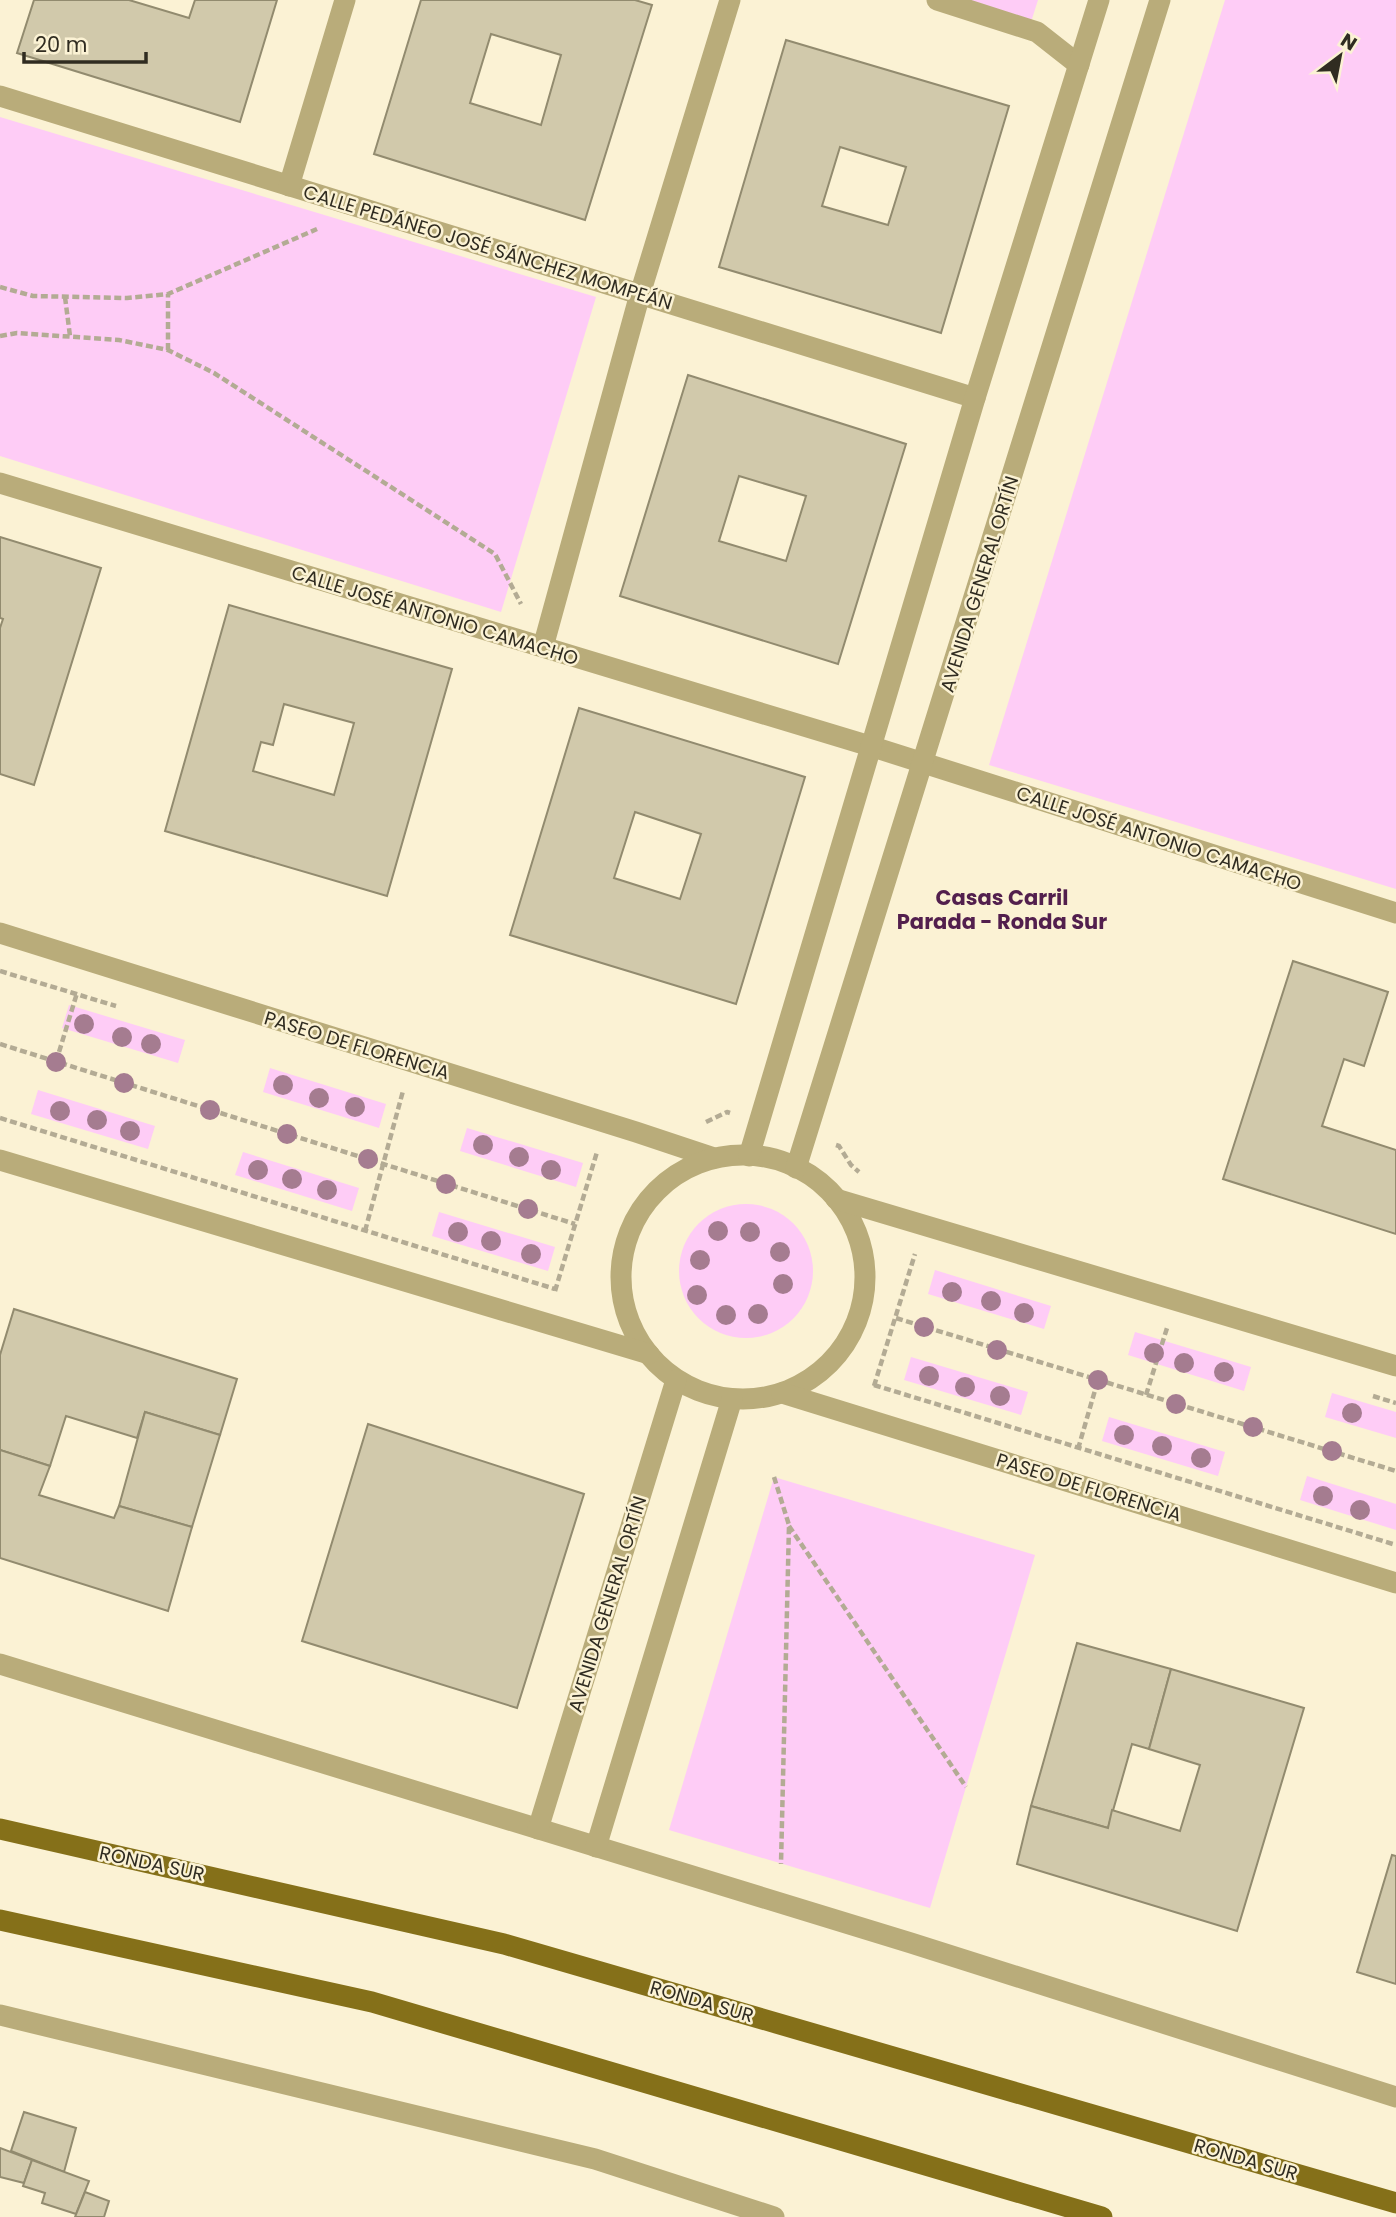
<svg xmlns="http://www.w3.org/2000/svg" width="1396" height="2217" font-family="Poppins,sans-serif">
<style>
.green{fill:#feccf6}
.building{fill:#d1c9ab;stroke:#928b6f;stroke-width:2;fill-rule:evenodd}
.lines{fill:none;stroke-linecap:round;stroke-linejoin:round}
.path{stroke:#b3ab94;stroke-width:4.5;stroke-dasharray:7 3.5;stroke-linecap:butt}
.minor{stroke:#b9ac7a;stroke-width:21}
.major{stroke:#857019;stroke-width:21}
.tree{fill:#a57c90}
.labels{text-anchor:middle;stroke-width:5;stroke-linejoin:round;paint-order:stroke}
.street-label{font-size:19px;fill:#302c21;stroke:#fbf2d4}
.neighbourhood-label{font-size:21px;font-weight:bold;fill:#521f4d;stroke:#fbf2d4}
</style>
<rect width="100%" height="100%" fill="#fbf2d4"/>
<g class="green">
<path d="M 952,0 L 1038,0 L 1031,22 Z"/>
<path d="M 1225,0 L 1396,0 L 1396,889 L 989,765 Z"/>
<path d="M 0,117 L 596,297 L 501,612 L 0,456 Z"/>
<path d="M 69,1005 L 185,1040 L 178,1063 L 62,1028 Z"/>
<path d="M 270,1068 L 386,1104 L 379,1128 L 263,1092 Z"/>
<path d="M 38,1090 L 155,1126 L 148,1149 L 31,1114 Z"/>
<path d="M 467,1128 L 583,1163 L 576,1187 L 460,1151 Z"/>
<path d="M 243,1152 L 359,1188 L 352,1211 L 235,1175 Z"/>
<circle cx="746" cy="1271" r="67"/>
<path d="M 439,1212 L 555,1247 L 548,1271 L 432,1236 Z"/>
<path d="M 935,1270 L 1051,1306 L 1044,1329 L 928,1294 Z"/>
<path d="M 1135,1332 L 1251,1367 L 1244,1391 L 1128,1355 Z"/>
<path d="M 911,1357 L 1028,1392 L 1021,1415 L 904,1380 Z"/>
<path d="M 1332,1393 L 1396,1412 L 1396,1438 L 1325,1417 Z"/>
<path d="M 1109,1417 L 1225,1452 L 1218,1476 L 1102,1441 Z"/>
<path d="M 1307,1476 L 1396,1504 L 1396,1530 L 1300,1500 Z"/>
<path d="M 774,1477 L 1035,1555 L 930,1908 L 669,1830 Z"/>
</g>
<g class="building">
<path d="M 34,0 L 129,0 L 189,18 L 195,0 L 277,0 L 240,122 L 17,53 Z"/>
<path d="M 421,0 L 635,0 L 652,5 L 585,220 L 374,154 ZM 491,34 L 561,55 L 541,125 L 470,103 Z"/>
<path d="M 786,40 L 1009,106 L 941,333 L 719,267 ZM 840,147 L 906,167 L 888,225 L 822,206 Z"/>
<path d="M 688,375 L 906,444 L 838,664 L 620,596 ZM 739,476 L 806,496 L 786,561 L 719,541 Z"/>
<path d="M 0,537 L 101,568 L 34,785 L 0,774 L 0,628 L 3,619 L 0,618 Z"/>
<path d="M 229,605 L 452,669 L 387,896 L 165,831 ZM 284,704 L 354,723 L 334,795 L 253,771 L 261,742 L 273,745 Z"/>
<path d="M 579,708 L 805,777 L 736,1004 L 510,935 ZM 635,812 L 701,834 L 680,899 L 614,878 Z"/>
<path d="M 1293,961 L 1388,992 L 1364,1066 L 1344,1059 L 1322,1126 L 1396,1150 L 1396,1234 L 1223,1179 Z"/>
<path d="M 14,1309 L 237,1379 L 220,1435 L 145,1412 L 137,1438 L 66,1416 L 50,1466 L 0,1450 L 0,1355 Z"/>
<path d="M 145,1412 L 220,1435 L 192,1527 L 119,1506 Z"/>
<path d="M 368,1424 L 584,1494 L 517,1708 L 302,1641 Z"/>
<path d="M 0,1450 L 50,1466 L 39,1495 L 114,1518 L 119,1506 L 192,1527 L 168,1611 L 0,1558 Z"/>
<path d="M 1077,1643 L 1171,1669 L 1149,1749 L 1132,1744 L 1108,1828 L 1031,1806 Z"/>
<path d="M 1171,1669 L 1304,1708 L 1237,1931 L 1017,1864 L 1031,1806 L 1108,1828 L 1112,1810 L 1180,1831 L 1200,1765 L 1149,1749 Z"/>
<path d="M 1392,1855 L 1396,1856 L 1396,1984 L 1357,1972 Z"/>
<path d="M 24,2112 L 76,2128 L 64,2172 L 11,2151 Z"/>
<path d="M 0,2148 L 32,2160 L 24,2183 L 0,2177 Z"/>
<path d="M 32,2160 L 89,2181 L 76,2214 L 42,2203 L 45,2193 L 23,2186 Z"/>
<path d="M 85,2192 L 109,2201 L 104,2217 L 75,2217 Z"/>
</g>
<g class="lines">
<g class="path">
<path d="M 0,287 L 33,296 L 127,298 L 168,294 L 317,229"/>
<path d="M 65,297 L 70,336"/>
<path d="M 0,336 L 17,333 L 119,340 L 168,350 L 214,373 L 495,554 L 521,604"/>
<path d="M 168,350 L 168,294"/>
<path d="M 0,971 L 116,1006"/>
<path d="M 0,1044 L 575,1224"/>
<path d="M 56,1062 L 77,993"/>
<path d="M 0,1118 L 555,1289"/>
<path d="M 706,1122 L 727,1112 L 730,1113"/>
<path d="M 836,1145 L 839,1146 L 851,1165 L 859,1172"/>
<path d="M 365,1231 L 403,1091"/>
<path d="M 555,1291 L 597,1152"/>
<path d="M 896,1318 L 1396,1471"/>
<path d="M 874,1385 L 1396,1545"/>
<path d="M 874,1386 L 915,1254"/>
<path d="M 1146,1395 L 1167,1328"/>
<path d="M 1373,1396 L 1396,1403"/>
<path d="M 1078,1449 L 1098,1380"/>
<path d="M 774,1477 L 789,1525 L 781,1864"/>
<path d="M 789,1526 L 966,1787"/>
</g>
<g class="minor">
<path d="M 937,0 L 1037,32 L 1079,65"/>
<path d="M 0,96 L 975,398"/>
<path d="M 289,186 L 345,0"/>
<path d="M 0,483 L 870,746 L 1396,913"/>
<path d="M 543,647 L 640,294 L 730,0"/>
<path d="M 0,933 L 636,1132 L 714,1158"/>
<circle cx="743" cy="1277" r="122"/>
<path d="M 749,1156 L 975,398 L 1099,0"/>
<path d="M 0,1160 L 649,1354"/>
<path d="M 796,1168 L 1160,0"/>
<path d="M 836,1199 L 1396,1366"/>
<path d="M 782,1393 L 1396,1583"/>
<path d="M 0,1664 L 911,1943 L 1396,2097"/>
<path d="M 538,1829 L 676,1380"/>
<path d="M 596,1847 L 732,1399"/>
<path d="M 0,2015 L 595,2159 L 774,2217"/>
</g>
<g class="major">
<path d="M 0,1829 L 504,1944 L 1396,2203"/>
<path d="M 0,1920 L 372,2002 L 1102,2217"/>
</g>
</g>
<g class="tree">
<circle cx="84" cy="1024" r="10"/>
<circle cx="122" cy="1037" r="10"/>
<circle cx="151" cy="1044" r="10"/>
<circle cx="56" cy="1062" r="10"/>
<circle cx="124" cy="1083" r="10"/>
<circle cx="283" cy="1085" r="10"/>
<circle cx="319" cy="1098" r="10"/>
<circle cx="355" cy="1107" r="10"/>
<circle cx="210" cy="1110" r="10"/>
<circle cx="60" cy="1111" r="10"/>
<circle cx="97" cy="1120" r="10"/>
<circle cx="130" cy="1131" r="10"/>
<circle cx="287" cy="1134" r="10"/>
<circle cx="483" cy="1145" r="10"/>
<circle cx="519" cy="1157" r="10"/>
<circle cx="368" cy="1159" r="10"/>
<circle cx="258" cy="1170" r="10"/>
<circle cx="551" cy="1170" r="10"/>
<circle cx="292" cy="1179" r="10"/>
<circle cx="446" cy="1184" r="10"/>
<circle cx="327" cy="1190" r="10"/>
<circle cx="528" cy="1209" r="10"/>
<circle cx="718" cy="1231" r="10"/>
<circle cx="458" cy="1232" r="10"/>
<circle cx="750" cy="1232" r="10"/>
<circle cx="491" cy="1241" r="10"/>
<circle cx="780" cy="1252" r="10"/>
<circle cx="531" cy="1254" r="10"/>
<circle cx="700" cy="1260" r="10"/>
<circle cx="783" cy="1284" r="10"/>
<circle cx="952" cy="1292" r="10"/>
<circle cx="697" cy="1295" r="10"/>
<circle cx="991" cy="1301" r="10"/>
<circle cx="1024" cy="1313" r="10"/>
<circle cx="758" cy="1314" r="10"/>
<circle cx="726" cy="1315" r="10"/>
<circle cx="924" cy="1327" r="10"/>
<circle cx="997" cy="1350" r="10"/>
<circle cx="1154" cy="1353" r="10"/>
<circle cx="1184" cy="1363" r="10"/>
<circle cx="1224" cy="1372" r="10"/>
<circle cx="929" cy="1376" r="10"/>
<circle cx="1098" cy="1380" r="10"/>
<circle cx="965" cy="1387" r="10"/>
<circle cx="1000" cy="1396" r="10"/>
<circle cx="1176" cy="1404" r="10"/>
<circle cx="1352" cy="1413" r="10"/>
<circle cx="1253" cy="1427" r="10"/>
<circle cx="1124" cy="1435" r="10"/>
<circle cx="1162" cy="1446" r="10"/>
<circle cx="1332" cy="1451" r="10"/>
<circle cx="1201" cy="1458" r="10"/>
<circle cx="1323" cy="1496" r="10"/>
<circle cx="1360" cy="1510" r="10"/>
</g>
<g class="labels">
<g class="street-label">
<text transform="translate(488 247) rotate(17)" y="7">CALLE PEDÁNEO JOSÉ SÁNCHEZ MOMPEÁN</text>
<text transform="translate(979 584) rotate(-73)" y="7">AVENIDA GENERAL ORTÍN</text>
<text transform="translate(435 615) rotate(17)" y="7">CALLE JOSÉ ANTONIO CAMACHO</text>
<text transform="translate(1159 838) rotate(18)" y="7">CALLE JOSÉ ANTONIO CAMACHO</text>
<text transform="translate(357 1045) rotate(17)" y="7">PASEO DE FLORENCIA</text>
<text transform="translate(1089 1487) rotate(17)" y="7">PASEO DE FLORENCIA</text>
<text transform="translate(607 1604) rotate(-73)" y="7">AVENIDA GENERAL ORTÍN</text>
<text transform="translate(152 1863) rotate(12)" y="7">RONDA SUR</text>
<text transform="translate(702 2001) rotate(16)" y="7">RONDA SUR</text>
<text transform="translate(1246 2159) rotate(16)" y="7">RONDA SUR</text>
</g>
<g class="neighbourhood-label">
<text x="1002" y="905">Casas Carril<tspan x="1002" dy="24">Parada - Ronda Sur</tspan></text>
</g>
</g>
<g transform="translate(1340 56) rotate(32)" stroke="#fbf2d4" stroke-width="5" paint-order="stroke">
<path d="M0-5L12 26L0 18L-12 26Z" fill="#302c21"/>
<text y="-10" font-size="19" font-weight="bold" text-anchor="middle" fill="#302c21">N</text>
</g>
<path d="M24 52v10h122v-10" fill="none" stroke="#302c21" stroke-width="3.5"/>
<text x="35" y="52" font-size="21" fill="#302c21" stroke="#fbf2d4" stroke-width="5" paint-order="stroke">20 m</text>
</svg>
